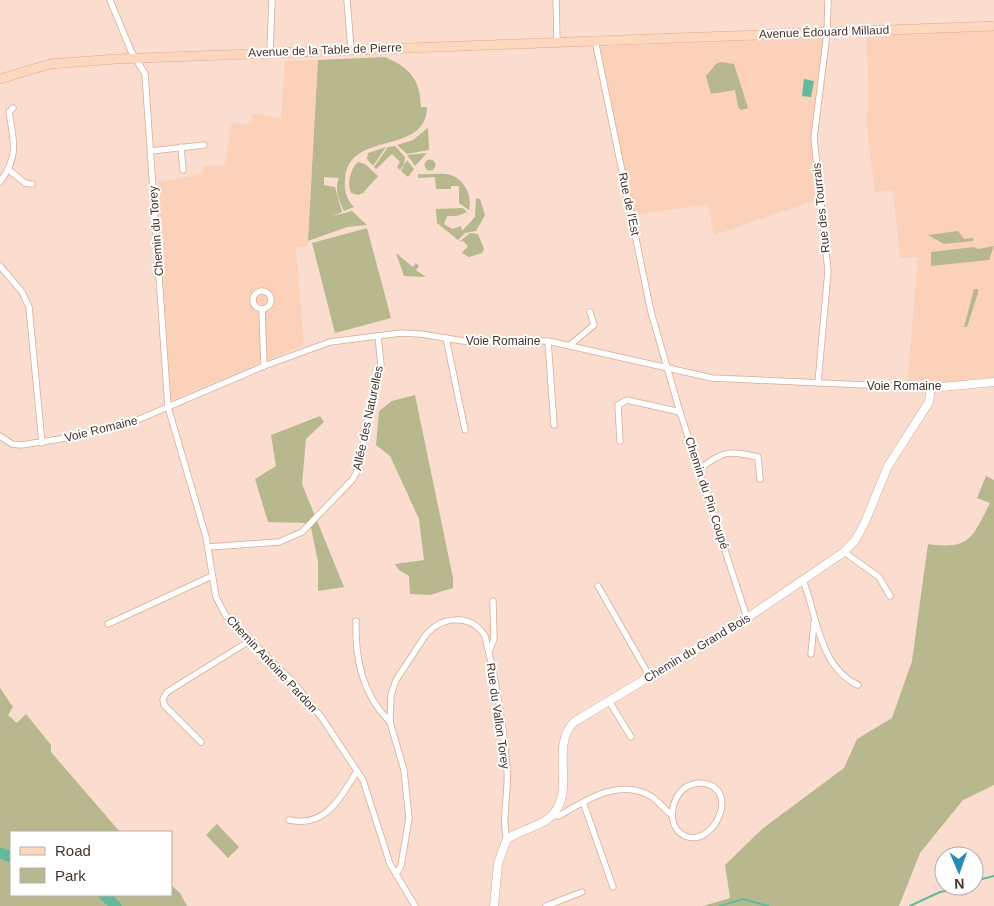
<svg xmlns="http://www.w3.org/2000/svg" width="994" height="906" font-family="Arial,sans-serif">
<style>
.built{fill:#fcd1ba}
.green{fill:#b7b88e}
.water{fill:#64b99d}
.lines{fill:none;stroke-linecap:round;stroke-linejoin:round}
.stream{stroke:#64b99d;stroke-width:2}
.river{stroke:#64b99d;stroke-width:11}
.minor-casing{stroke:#d8ab93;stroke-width:7}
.tertiary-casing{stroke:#d8ab93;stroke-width:9}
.secondary-casing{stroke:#d8ab93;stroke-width:10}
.minor{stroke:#fff;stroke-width:5.5}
.tertiary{stroke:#fff;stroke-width:8}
.secondary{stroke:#fed8be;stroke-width:9}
.labels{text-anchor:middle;stroke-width:4;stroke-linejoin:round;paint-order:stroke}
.street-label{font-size:12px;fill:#46342a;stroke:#fff}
</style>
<rect width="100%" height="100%" fill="#faddce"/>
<g class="built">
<path d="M 994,28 L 994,379 L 907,385 L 918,257 L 900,258 L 893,190 L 875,192 L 866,120 L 868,112 L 867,35 Z"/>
<path d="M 824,36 L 811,132 L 819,199 L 714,235 L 708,204 L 634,215 L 599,47 Z"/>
<path d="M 318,60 L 308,246 L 296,247 L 304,345 L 171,400 L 157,182 L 198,175 L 203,172 L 204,166 L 225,165 L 231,123 L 251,124 L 252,114 L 281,118 L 285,61 Z"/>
</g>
<g class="green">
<path d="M 385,57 C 410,68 420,79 421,107 L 427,107 C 426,157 349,129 345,179 C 344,190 346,199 354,207 L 344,211 C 339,200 334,189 339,178 L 324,177 L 324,185 L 335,187 L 342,212 L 333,216 L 352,211 L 367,225 L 347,227 L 308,241 L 318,60 Z"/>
<path d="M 721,62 L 734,64 L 748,108 L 741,110 L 738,107 L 735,90 L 711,94 L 706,76 L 716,64 Z"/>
<path d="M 428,128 L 429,150 L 407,154 L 397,145 L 413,140 Z"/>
<path d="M 395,146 L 405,157 L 404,165 L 400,170 L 397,167 L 400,162 L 392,154 L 376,169 L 374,167 L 388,147 Z"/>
<path d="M 386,147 L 373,166 L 367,159 L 368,153 Z"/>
<path d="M 427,153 L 415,166 L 407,155 Z"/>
<circle cx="430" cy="165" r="5.5"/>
<path d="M 407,160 L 414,169 L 408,177 L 401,171 Z"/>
<path d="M 358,162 L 365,164 L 378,176 L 363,193 L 358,195 L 351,193 C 347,184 350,169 358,162 Z"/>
<path d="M 418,174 C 427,175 437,173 446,174 C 463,176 473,195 469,210 L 459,203 L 459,186 L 451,186 L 451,189 L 436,189 L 435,177 L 418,178 Z"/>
<path d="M 476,198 L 480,199 L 485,215 L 476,231 L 465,233 L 458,240 L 437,223 L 436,209 L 463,208 L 467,212 L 457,216 L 447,216 L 444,224 L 452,229 L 461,226 L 462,231 L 475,217 Z"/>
<path d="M 367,228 L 391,318 L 335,333 L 312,243 Z"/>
<path d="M 958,231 L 964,239 L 973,238 L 973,241 L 944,244 L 928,235 Z"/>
<path d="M 470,233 L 478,234 L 484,249 L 482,253 L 469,257 L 462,253 L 468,246 L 463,241 L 459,242 Z"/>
<path d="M 994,246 L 989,260 L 931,266 L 931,252 L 974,247 L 978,249 Z"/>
<path d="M 396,253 L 413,267 L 416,263 L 419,266 L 416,270 L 426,277 L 404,276 Z"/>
<path d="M 974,289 L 978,289 L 978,293 L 967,327 L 964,327 Z"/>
<path d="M 415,395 L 453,578 L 453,588 L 430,595 L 410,594 L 409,576 L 399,570 L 395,564 L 424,560 L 419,519 L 390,456 L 376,445 L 379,411 L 392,401 Z"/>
<path d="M 320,416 L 324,422 L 306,439 L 302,484 L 344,587 L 318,591 L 318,562 L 310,523 L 268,522 L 255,479 L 276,466 L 271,435 Z"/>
<path d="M 986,476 L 994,480 L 994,785 L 963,800 L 920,853 L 899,906 L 703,906 L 730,898 L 725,865 L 762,829 L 844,768 L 857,739 L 892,718 L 912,661 L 928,544 C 970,550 972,538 990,503 L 977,498 Z"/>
<path d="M 0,688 L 13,707 L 8,715 L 17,723 L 26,714 L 51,745 L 51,752 L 120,832 L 11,832 L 11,895 L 171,895 L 171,885 L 180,893 L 187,906 L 0,906 Z"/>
<path d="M 217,824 L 239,847 L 228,858 L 206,835 Z"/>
</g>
<path class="water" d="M 804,79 L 814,81 L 811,97 L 802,96 Z"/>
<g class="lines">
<g class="stream">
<path d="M 974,881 L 994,876"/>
<path d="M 720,906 L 743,899 L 768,906"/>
<path d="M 910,906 L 940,892 L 959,889 L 963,886"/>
</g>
<g class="river">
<path d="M 0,853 L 11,857"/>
<path d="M 104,895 L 116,906"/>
</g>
<defs>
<g id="minor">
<path d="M 110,0 L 131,51 L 145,74 L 168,407 L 206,537 L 216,597 L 226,616 L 294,683 L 322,718 L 363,780 L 390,864 L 415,906"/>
<path d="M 347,0 L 351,49"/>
<path d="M 556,0 L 557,41"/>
<path d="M 595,40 L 651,312 L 680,412 L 747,618"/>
<path d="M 270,52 L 272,0"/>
<path d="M 181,147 L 183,170"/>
<path d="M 151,151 L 204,145"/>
<path d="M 9,170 L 25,183 L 32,184"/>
<path d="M 0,182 C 19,156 14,142 9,112 L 13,108"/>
<path d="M 0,266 L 22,292 L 29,307 L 42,443"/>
<circle cx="262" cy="300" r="9"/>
<path d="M 262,310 L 264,366"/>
<path d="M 446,338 L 465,430"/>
<path d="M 548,341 L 554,425"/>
<path d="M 570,345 L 594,325 L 590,312"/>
<path d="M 818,383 L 828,271 L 814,138 L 827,33 L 828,0"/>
<path d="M 0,436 L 12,444 L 21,445 L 73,437 L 135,421 L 264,366 L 330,342 L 401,333 L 421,334 L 463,341 L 548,341 L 712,378 L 931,388"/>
<path d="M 620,441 L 618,405 L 627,400 L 680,412"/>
<path d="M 699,469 C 724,451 728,450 758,457 L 760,479"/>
<path d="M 208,547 L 279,542 L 302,532 L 353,479 L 359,467 L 370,406 L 381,365 L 378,336"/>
<path d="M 844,552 L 879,577 L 890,596"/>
<path d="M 803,580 C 817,615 819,667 858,685"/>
<path d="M 598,586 L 650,677"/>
<path d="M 356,621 C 355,659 362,694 390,722"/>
<path d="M 108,624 L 212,576"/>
<path d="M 489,652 L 494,639 L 493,601"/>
<path d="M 811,654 L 814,622"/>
<path d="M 609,701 L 631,737"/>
<path d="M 201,742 L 164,705 L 163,699 L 167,692 L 251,640"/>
<path d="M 697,783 C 744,782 715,849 685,836 C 666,827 670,798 686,787 C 689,785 694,784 697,783 Z"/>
<path d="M 583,802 L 613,887"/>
<path d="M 553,815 L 559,816 C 586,800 621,777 652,797 C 659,802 665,810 672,815"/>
<path d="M 289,820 C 326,828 340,798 357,771"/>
<path d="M 396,874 L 401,866 L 409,818 L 404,770 L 390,722 L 391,695 L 396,680 L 425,636 C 441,616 470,613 485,636 C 496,680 504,726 507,770 C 509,793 501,818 507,839"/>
<path d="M 546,906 L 582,892"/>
</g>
<path id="tertiary" d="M 494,906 L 498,863 L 507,839 C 521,829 543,827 554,813 C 575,788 550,746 574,722 L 747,618 L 844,552 L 856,539 L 865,522 L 888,466 L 929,402 L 931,388 L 994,382"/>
<path id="secondary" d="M 0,79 L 50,64 L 116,59 L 994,26"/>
</defs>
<use href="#minor" class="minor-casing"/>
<use href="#tertiary" class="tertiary-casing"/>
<use href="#secondary" class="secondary-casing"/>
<use href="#minor" class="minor"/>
<use href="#tertiary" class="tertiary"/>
<use href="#secondary" class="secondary"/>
</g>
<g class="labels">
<g class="street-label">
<text transform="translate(824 32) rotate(-2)" y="4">Avenue Édouard Millaud</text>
<text transform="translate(325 50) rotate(-2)" y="4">Avenue de la Table de Pierre</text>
<text transform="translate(629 204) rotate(78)" y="4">Rue de l'Est</text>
<text transform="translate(821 208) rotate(-96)" y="4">Rue des Tourrais</text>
<text transform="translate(156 231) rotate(-94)" y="4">Chemin du Torey</text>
<text x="503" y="345">Voie Romaine</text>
<text x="904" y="390">Voie Romaine</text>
<text transform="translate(368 418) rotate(-78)" y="4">Allée des Naturelles</text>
<text transform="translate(101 429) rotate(-14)" y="4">Voie Romaine</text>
<text transform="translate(707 493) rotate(72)" y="4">Chemin du Pin Coupé</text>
<text transform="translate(697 648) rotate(-31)" y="4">Chemin du Grand Bois</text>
<text transform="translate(272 664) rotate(47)" y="4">Chemin Antoine Pardon</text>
<text transform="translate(498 716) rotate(82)" y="4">Rue du Vallon Torey</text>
</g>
</g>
<rect x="10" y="831" width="162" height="65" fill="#ffffff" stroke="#b5aeaa"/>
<rect x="20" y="847" width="25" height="8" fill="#fed8be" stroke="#b5aeaa"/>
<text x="55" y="856" font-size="15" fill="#46342a">Road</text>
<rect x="20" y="868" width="25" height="15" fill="#b7b88e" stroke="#b5aeaa"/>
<text x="55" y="881" font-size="15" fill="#46342a">Park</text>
<g transform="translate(959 871) rotate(178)"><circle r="24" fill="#ffffff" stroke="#b5aeaa"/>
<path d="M0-4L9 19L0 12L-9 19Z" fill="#258bb4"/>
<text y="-8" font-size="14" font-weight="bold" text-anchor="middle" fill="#46342a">N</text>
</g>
</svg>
